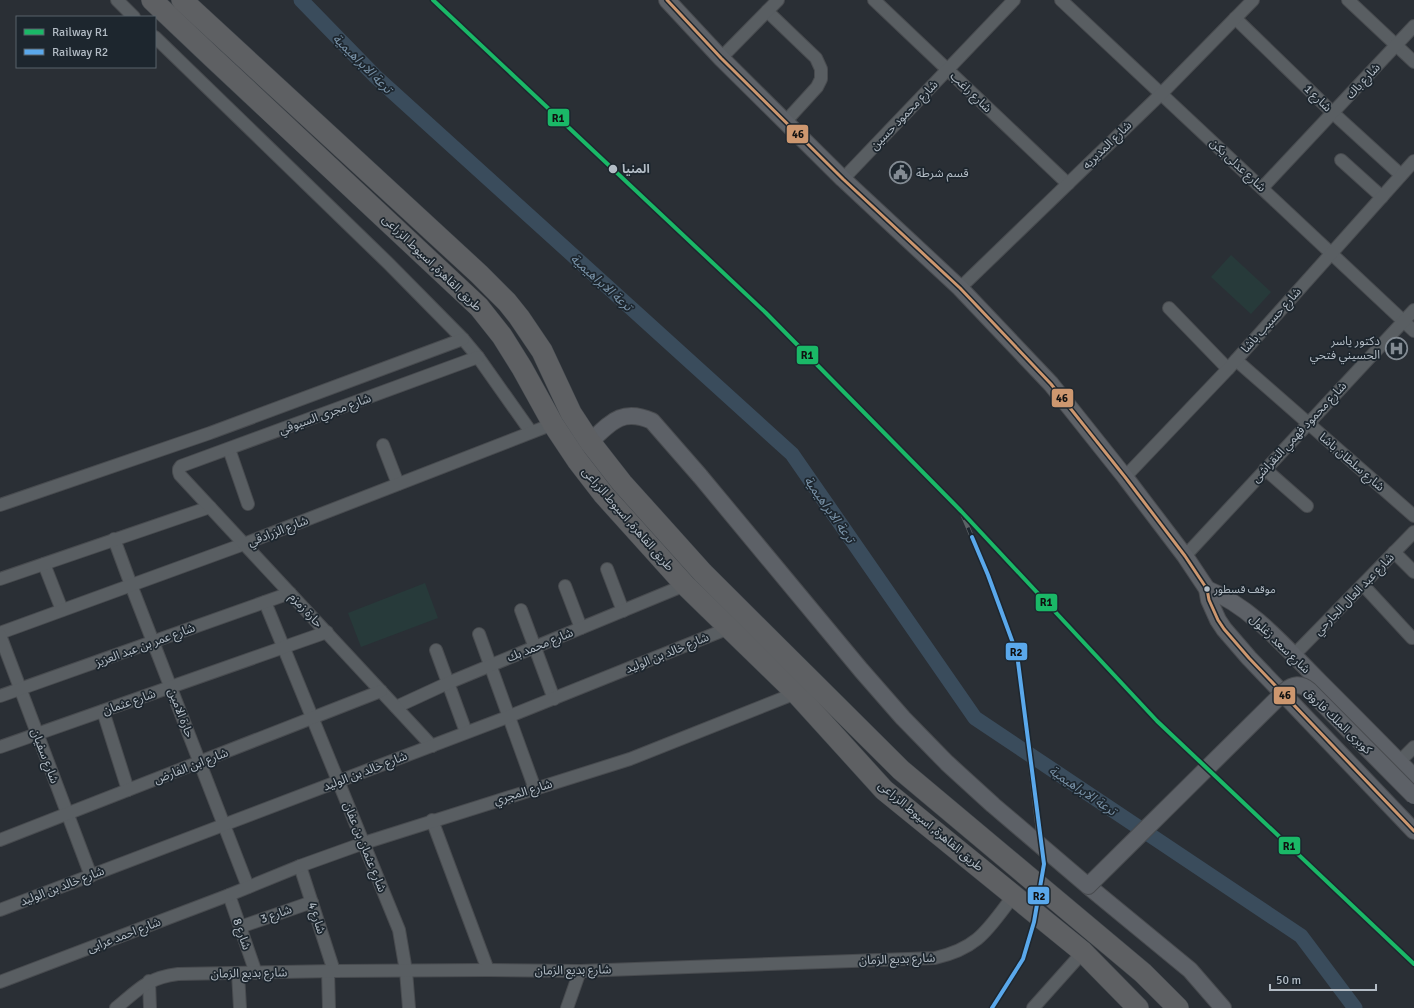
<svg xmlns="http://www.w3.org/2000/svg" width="1414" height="1008" font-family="Signika,'Noto Sans Arabic',sans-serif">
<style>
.green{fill:#273a3a}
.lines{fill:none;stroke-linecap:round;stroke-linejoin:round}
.canal{stroke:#3a4c5c;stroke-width:15}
.street-casing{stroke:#484b4f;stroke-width:14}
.secondary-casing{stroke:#484b4f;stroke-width:18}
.highway-casing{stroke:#464b50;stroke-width:22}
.street{stroke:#595e62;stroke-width:12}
.secondary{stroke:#5d6167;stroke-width:16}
.highway{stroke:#5e6063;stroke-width:21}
.rail-casing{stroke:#5d6266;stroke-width:4.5}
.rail{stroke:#1d262e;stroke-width:3;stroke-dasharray:9;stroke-linecap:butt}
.secondary-bridge-casing{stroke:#484b4f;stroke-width:18;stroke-linecap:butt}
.secondary-bridge{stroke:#5d6167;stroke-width:16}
.bus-1-casing{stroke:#1d262e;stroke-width:6}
.bus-1{stroke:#cd976f;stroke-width:3}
.rail-1-casing{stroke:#1d262e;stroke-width:7}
.rail-2-casing{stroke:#1d262e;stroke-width:7}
.rail-1{stroke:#1ab867;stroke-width:4}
.rail-2{stroke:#5aa8eb;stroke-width:4}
.stop-dot{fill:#b3bcc5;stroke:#1d262e;stroke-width:1.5}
.labels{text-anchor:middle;stroke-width:3.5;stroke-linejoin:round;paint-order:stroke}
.bus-label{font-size:11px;fill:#b3bcc5;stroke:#1d262e;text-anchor:start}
.street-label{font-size:12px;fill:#b3bcc5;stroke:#1d262e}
.stop-label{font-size:12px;font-weight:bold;fill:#b3bcc5;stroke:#1d262e;text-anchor:start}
.poi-label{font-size:12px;fill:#b3bcc5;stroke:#1d262e;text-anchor:start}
.water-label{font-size:13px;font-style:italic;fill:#7790a5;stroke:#1d262e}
.line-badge{stroke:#1d262e;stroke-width:1.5}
.pale-badge-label{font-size:11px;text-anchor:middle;font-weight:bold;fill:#111}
</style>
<rect width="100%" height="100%" fill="#2a2f35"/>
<g class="green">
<path d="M 1231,255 L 1271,292 L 1251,314 L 1211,277 Z"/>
<path d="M 425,583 L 438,618 L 361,647 L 348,613 Z"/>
</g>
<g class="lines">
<path class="canal" d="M 301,0 L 375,76 L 792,454 L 975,718 L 1301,936 L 1355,1008"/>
<defs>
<g id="street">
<path d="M 117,0 L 134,17"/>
<path d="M 874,0 L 1068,184"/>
<path d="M 1061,0 L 1414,331"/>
<path d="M 1348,0 L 1414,62"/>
<path d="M 767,11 L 816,58 L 821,69 L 821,79 L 817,87 L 786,121"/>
<path d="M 1235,18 L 1333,113 L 1401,175"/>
<path d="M 155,37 L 389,264 L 463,339 L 478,357 L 531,432"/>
<path d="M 721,58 L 778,0"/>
<path d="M 1341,160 L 1382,197"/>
<path d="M 843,179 L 1014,0"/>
<path d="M 1262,188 L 1414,26"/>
<path d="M 960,288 L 1161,94 L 1253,0"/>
<path d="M 1169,308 L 1228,369"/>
<path d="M 1236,360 L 1414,516"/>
<path d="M 383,445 L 398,484"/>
<path d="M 229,449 L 248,504"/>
<path d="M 1265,469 L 1307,506"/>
<path d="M 1125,477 L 1228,369 L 1414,161"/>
<path d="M 0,505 L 210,433 L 463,339"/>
<path d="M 114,539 L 131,585 L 248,887"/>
<path d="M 1394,552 L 1414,572"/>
<path d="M 1185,556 L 1414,310"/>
<path d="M 44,564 L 62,610"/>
<path d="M 607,569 L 623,611"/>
<path d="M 0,579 L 210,507"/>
<path d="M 1363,585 L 1412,638"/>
<path d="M 565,586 L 581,628"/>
<path d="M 265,602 L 399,930 L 406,971 L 409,1008"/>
<path d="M 521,610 L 554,699"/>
<path d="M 0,633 L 244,544 L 553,424"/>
<path d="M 479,634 L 535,789"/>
<path d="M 0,635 L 91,876"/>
<path d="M 436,650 L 466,732"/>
<path d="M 1294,655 L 1414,532"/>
<path d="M 0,696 L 290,593"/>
<path d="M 396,707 L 448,683 L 685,585"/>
<path d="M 103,711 L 128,790"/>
<path d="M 432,746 L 180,475 L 179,472 L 179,469 L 181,466 L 478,357"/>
<path d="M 0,747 L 327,632"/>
<path d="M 1399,762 L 1414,747"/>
<path d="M 432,820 L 488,970"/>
<path d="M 0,840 L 381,691"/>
<path d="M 300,866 L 334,971"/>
<path d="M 229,895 L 256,973"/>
<path d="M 0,910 L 510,716 L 729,628"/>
<path d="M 240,927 L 312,902"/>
<path d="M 328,971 L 329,1008"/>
<path d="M 238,973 L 240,1008"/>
<path d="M 149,981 L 150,1008"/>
<path d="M 0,982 L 229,895 L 300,866 L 364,843 L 630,759 L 796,693"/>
<path d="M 116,1008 C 139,989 147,978 178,974 L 334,971 L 488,970 L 580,971 L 935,958 C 979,948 988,929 1014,895"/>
<path d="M 567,1008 L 580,971"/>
<path d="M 1033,1008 L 1083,952"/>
</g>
<g id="secondary">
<path d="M 667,0 L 721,58 L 843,179 L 960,288 L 1051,384 L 1125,477 L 1185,556 L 1207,589 L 1209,600 L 1218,620 L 1224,629 L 1249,658 L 1414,831"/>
<path d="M 590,442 C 611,422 622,408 652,421 L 700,476"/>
<path d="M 1207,589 C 1252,607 1286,648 1319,681 C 1351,713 1383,745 1414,777"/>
<path d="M 1088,886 L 1190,970 L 1223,1008"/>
</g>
<g id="highway">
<path d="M 152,0 L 211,56 L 479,307 L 502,336 L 522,368 L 553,424 L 577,460 L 604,495 L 685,585 L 796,693 L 884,790 L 1083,952 L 1138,1008"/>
<path d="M 182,0 L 479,274 L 507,302 L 519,317 L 542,351 L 571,413 L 590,442 L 622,483 L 703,573 L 901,770 L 1143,973 L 1178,1008"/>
</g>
</defs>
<use href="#street" class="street-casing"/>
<use href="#secondary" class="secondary-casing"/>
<use href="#highway" class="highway-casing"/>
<use href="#street" class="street"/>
<use href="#secondary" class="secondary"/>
<use href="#highway" class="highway"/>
<defs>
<g id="rail">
<path d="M 961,511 L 988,575 L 1017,654 L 1038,830"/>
<path d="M 992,1008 L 1023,959"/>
</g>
</defs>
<use href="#rail" class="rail-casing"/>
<use href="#rail" class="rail"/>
<defs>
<path id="secondary-bridge" d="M 700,476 L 861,670 L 903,718 L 947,763 L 993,805 L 1088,886 L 1285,691 C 1293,684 1301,683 1309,690 L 1414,796"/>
</defs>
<use href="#secondary-bridge" class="secondary-bridge-casing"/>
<use href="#secondary-bridge" class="secondary-bridge"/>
<defs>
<path id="bus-1" d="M 667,0 L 721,58 L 843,179 L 960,288 L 1051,384 L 1125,477 L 1185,556 L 1207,589 L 1209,600 L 1218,620 L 1224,629 L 1249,658 L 1414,831"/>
</defs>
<use href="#bus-1" class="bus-1-casing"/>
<use href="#bus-1" class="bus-1"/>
<defs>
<path id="rail-1" d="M 433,0 L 766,313 L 961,511 L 1157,721 L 1414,964"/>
<path id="rail-2" d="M 972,537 L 988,575 L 1017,654 L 1044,864 L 1034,922 L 1023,959 L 992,1008"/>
</defs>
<use href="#rail-1" class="rail-1-casing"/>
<use href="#rail-2" class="rail-2-casing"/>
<use href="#rail-1" class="rail-1"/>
<use href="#rail-2" class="rail-2"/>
</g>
<defs>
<symbol id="civic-ring" viewBox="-11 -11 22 22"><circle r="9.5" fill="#1d262e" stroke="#838b93" stroke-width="1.5"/><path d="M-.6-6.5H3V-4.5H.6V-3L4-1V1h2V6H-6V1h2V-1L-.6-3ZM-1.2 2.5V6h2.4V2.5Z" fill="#838b93"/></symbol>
<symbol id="hospital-ring" viewBox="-11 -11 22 22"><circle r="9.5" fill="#1d262e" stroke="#838b93" stroke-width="1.5"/><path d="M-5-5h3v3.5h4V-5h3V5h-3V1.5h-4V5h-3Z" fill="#838b93"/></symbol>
</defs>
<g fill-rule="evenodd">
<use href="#civic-ring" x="888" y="160" width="25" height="25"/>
<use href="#hospital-ring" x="1384" y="336" width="25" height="25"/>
</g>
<g class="stop-dot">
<circle cx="613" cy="169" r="5"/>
<circle cx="1207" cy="589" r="3.5"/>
</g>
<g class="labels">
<g class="bus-label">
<text x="1214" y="593">موقف قسطور</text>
</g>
<g class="street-label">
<text transform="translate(1363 81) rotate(-47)" y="4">شارع باك</text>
<text transform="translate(971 92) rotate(44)" y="4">شارع راغب</text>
<text transform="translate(1318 98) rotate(44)" y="4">شارع 1</text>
<text transform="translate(904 115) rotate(-46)" y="4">شارع محمود حسين</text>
<text transform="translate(1107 145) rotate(-44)" y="4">شارع المديريه</text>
<text transform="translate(1238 165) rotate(43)" y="4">شارع عدلى يكن</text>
<text transform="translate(432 263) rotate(44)" y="4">طريق القاهرة, اسيوط الزراعى</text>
<text transform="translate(1271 320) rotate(-48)" y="4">شارع حسيب باشا</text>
<text transform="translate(325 414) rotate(-20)" y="4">شارع مجري السيوفي</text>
<text transform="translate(1299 432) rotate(-47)" y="4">شارع محمود فهمي النقراشى</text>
<text transform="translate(1352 462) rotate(41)" y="4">شارع سلطان باشا</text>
<text transform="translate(628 519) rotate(49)" y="4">طريق القاهرة, اسيوط الزراعى</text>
<text transform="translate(278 531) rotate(-21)" y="4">شارع الزرادقي</text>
<text transform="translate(1354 594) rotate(-46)" y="4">شارع عبد العال الجارحي</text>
<text transform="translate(306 610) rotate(47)" y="4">حارة زمزم</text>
<text transform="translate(1280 644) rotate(44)" y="4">شارع سعد زغلول</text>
<text transform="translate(145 645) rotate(-20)" y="4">شارع عمر بن عبد العزيز</text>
<text transform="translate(540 645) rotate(-22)" y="4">شارع محمد بك</text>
<text transform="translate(667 653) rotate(-22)" y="4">شارع خالد بن الوليد</text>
<text transform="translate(129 702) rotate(-19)" y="4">شارع عثمان</text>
<text transform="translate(181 713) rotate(69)" y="4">حارة الامين</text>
<text transform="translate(1338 721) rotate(44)" y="4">كوبرى الملك فاروق</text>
<text transform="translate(45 756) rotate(69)" y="4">شارع سفيان</text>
<text transform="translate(191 766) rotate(-21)" y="4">شارع ابن الفارض</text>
<text transform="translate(365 771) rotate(-21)" y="4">شارع خالد بن الوليد</text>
<text transform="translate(523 792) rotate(-17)" y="4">شارع المجري</text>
<text transform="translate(931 826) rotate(40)" y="4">طريق القاهرة, اسيوط الزراعى</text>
<text transform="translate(365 847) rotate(68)" y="4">شارع عثمان بن عفان</text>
<text transform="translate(62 886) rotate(-21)" y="4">شارع خالد بن الوليد</text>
<text transform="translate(276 914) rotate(-19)" y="4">شارع 3</text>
<text transform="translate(317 918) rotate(72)" y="4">شارع 4</text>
<text transform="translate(242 934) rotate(71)" y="4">شارع 8</text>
<text transform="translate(124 935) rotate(-21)" y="4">شارع احمد عرابى</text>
<text transform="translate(897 959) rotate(-2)" y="4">شارع بديع الزمان</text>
<text transform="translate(573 970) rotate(-1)" y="4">شارع بديع الزمان</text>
<text transform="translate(249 973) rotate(-1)" y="4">شارع بديع الزمان</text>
</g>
<g class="stop-label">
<text x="622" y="173">المنيا</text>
</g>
<g class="poi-label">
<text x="916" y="177">قسم شرطة</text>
<text x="1380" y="345" text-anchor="end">دكتور ياسر<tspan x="1380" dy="14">الحسيني فتحي</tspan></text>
</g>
<g class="water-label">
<text transform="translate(363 63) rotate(45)" y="5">ترعة الابراهيمية</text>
<text transform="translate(602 282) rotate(42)" y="5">ترعة الابراهيمية</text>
<text transform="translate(830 509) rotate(55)" y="5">ترعة الابراهيمية</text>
<text transform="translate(1083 790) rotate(34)" y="5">ترعة الابراهيمية</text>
</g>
</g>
<g class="line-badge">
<rect x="547" y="108" width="23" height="19" rx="4" fill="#1ab867"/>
<rect x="786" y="124" width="23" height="20" rx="4" fill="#cd976f"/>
<rect x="796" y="345" width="23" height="20" rx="4" fill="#1ab867"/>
<rect x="1051" y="388" width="23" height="20" rx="4" fill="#cd976f"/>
<rect x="1035" y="593" width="23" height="19" rx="4" fill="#1ab867"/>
<rect x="1005" y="642" width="23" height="19" rx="4" fill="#5aa8eb"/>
<rect x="1273" y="686" width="23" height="19" rx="4" fill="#cd976f"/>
<rect x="1278" y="836" width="23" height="19" rx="4" fill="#1ab867"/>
<rect x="1027" y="886" width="23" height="19" rx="4" fill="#5aa8eb"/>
</g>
<g class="pale-badge-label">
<text x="558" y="122">R1</text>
<text x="798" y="138">46</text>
<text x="807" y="359">R1</text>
<text x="1062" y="402">46</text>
<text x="1046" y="606">R1</text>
<text x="1016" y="656">R2</text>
<text x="1285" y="699">46</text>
<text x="1289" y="850">R1</text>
<text x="1039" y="900">R2</text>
</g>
<rect x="16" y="16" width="140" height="52" fill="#1d262e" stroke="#59626a"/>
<rect x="24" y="29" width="20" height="6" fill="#1ab867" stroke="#59626a"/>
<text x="52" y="36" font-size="12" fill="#b3bcc5">Railway R1</text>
<rect x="24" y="49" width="20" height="6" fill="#5aa8eb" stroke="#59626a"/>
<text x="52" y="56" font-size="12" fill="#b3bcc5">Railway R2</text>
<path d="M1270 984v6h106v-6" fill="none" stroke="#b3bcc5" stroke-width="2"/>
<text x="1276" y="984" font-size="12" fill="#b3bcc5" stroke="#1d262e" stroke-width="3" paint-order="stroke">50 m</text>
</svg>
